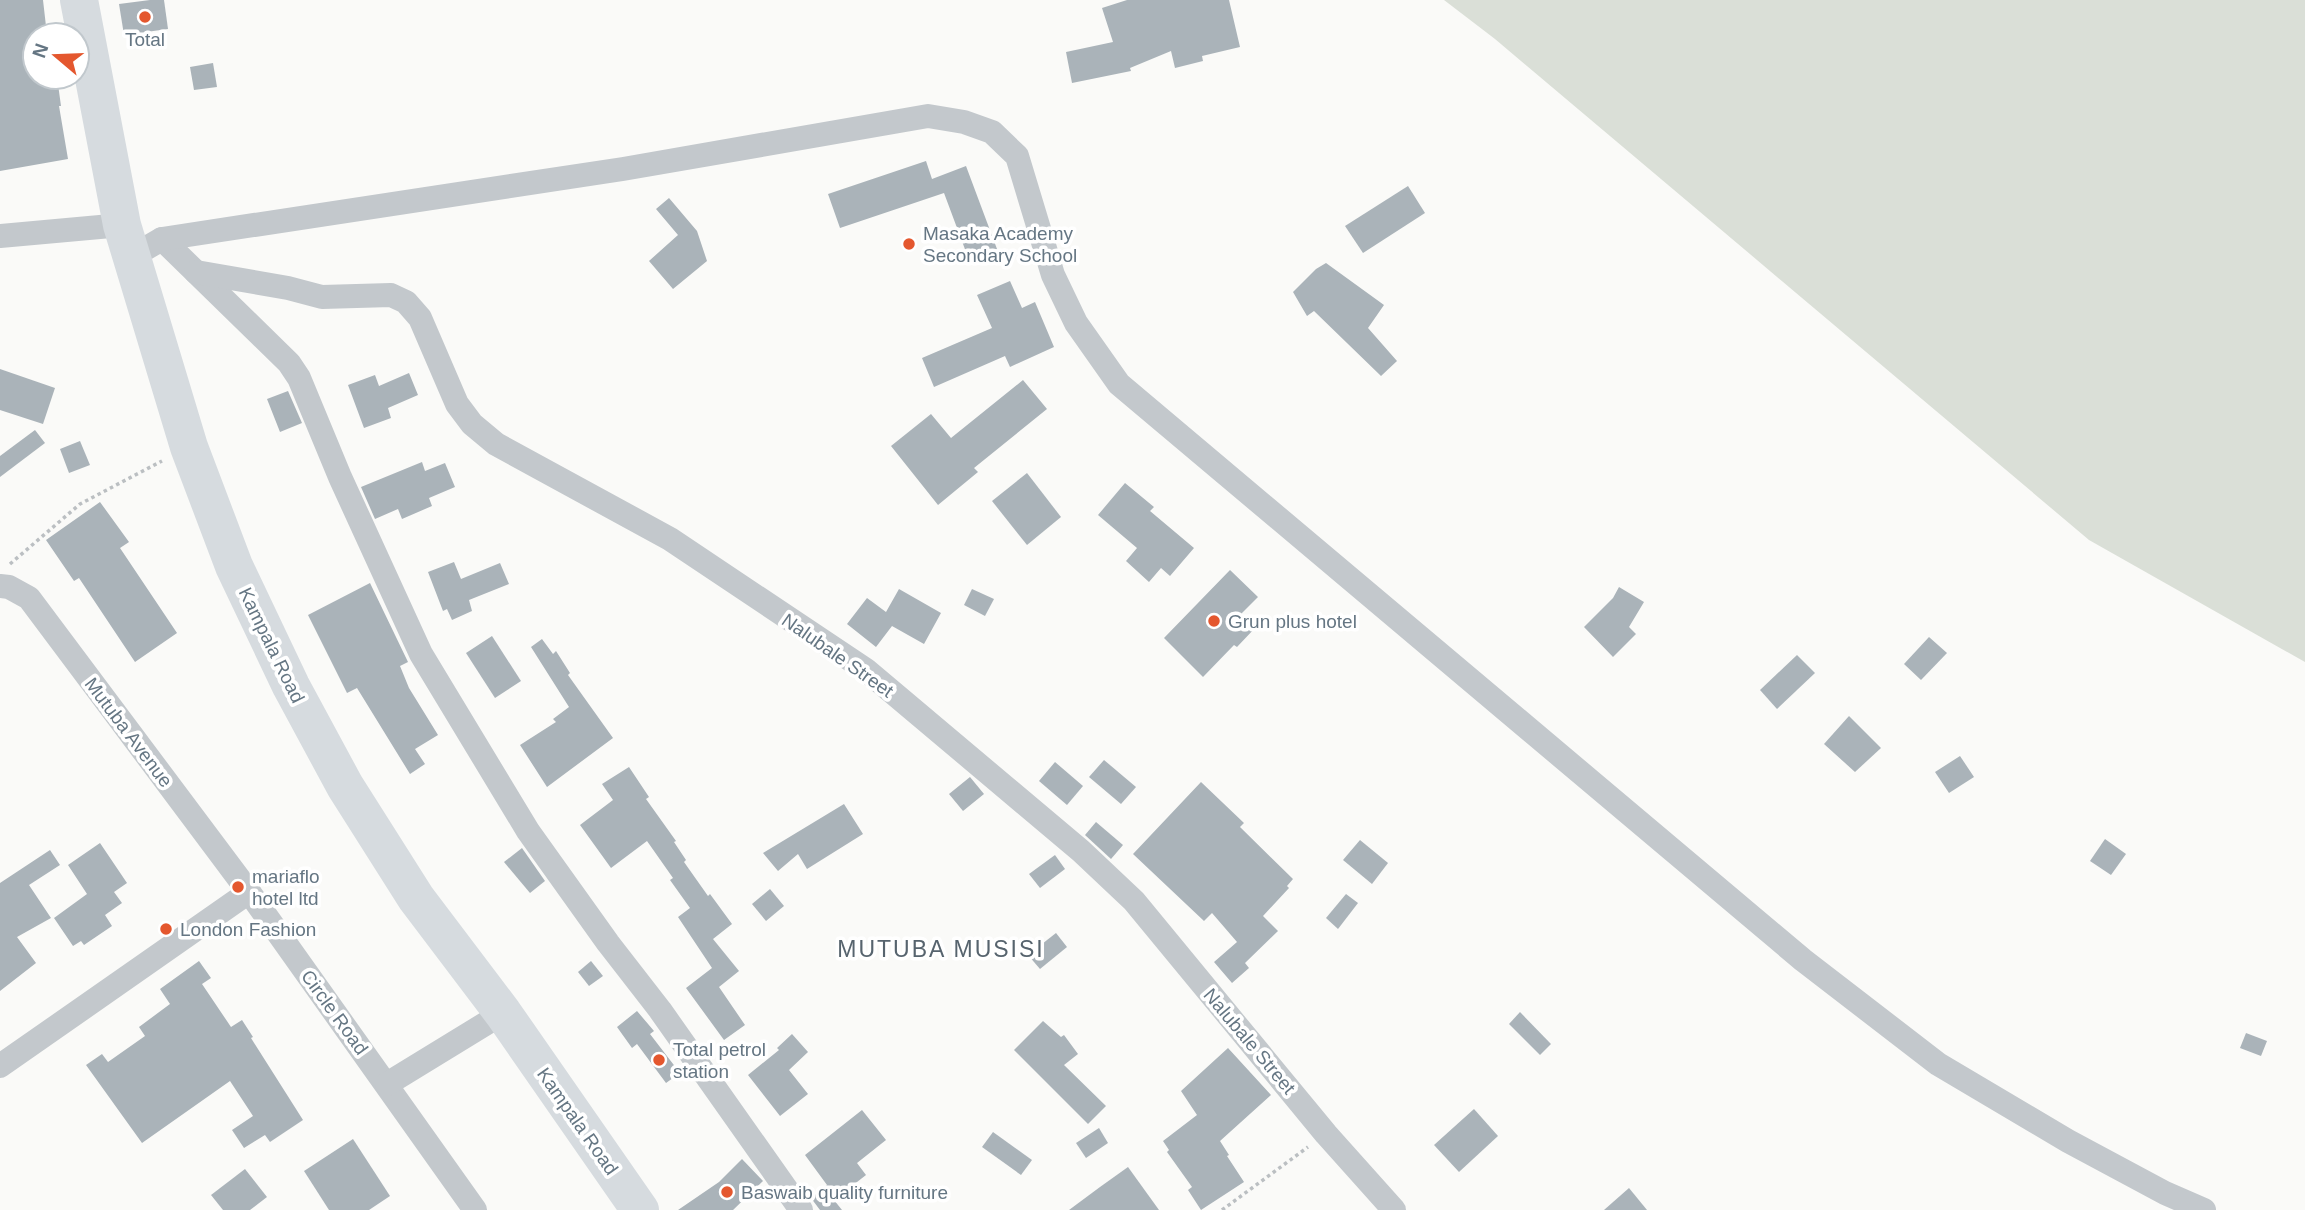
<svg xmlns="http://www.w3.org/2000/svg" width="2305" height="1210" font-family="Arial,sans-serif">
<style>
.green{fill:#dadfd7}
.building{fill:#aab3b9}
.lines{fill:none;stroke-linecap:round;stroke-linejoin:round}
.path{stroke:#bbbfc2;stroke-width:3.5;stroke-dasharray:3.5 3.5;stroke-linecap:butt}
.street{stroke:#c3c8cc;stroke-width:24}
.primary{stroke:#d6dbdf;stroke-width:38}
.poi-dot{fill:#e4572e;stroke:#fff;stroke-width:2.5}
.labels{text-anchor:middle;stroke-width:7;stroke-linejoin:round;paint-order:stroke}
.poi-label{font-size:19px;fill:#657683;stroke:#fff;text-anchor:start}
.street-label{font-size:19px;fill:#657683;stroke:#fff}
.quarter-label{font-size:23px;letter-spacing:2px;fill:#57646e;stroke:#fff}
</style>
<rect width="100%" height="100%" fill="#fafaf8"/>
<path class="green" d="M 1444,0 L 2305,0 L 2305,662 L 2089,540 L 1495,39 Z"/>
<g class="building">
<path d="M 0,0 L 43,0 L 47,35 L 35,35 L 35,77 L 57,77 L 61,106 L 59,106 L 68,159 L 0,171 Z"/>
<path d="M 150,0 L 164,0 L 168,29 L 124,35 L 119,4 Z"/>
<path d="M 1127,0 L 1229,0 L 1240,47 L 1202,56 L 1203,61 L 1175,68 L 1171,51 L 1130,68 L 1131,71 L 1072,83 L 1066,52 L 1113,42 L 1102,8 Z"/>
<path d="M 213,63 L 217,87 L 194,90 L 190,67 Z"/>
<path d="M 926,161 L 932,179 L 966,166 L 997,249 L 969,260 L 944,193 L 840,228 L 828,194 Z"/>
<path d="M 1408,186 L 1425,213 L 1363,253 L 1345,226 Z"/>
<path d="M 669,198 L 697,231 L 707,261 L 673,289 L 649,261 L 678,235 L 656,209 Z"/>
<path d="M 1326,263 L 1384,305 L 1368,328 L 1397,361 L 1381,376 L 1314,311 L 1307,316 L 1293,292 L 1316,269 Z"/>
<path d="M 1010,281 L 1022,308 L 1035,302 L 1054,347 L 1010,367 L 1005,356 L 934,387 L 922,358 L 992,328 L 977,295 Z"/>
<path d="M 0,369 L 55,388 L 43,424 L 0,410 Z"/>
<path d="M 409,373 L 418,395 L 388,408 L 391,418 L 364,428 L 348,385 L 375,375 L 379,386 Z"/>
<path d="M 1023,380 L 1047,409 L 974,468 L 978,472 L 938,505 L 891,446 L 931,414 L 951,438 Z"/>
<path d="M 288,391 L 302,423 L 280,432 L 267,399 Z"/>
<path d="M 35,430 L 45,443 L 0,477 L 0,456 Z"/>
<path d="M 80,441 L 90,465 L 69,473 L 60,449 Z"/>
<path d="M 422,462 L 425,471 L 445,463 L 455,487 L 429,498 L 432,506 L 402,519 L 398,509 L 375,519 L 361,487 Z"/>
<path d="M 1027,473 L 1061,517 L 1027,545 L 992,501 Z"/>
<path d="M 1125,483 L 1154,507 L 1150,511 L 1194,548 L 1170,576 L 1161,568 L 1149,582 L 1126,561 L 1137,548 L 1098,515 Z"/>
<path d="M 100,502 L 129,542 L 120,548 L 177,633 L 135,662 L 79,578 L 74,581 L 46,540 Z"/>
<path d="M 454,562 L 461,579 L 500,563 L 509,584 L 469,600 L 472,611 L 452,620 L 447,609 L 443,611 L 428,572 Z"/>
<path d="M 1230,570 L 1258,597 L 1241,614 L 1255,628 L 1237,647 L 1234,645 L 1203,677 L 1164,638 Z"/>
<path d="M 370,583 L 408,662 L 400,666 L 409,688 L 438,735 L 415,749 L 425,764 L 410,774 L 357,688 L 347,693 L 308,615 Z"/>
<path d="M 1619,587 L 1644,602 L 1629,627 L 1636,634 L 1613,657 L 1584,627 L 1613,598 Z"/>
<path d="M 899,589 L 941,613 L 924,644 L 892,626 L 876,647 L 847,624 L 867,598 L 886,612 Z"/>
<path d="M 972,589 L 994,599 L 985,616 L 964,605 Z"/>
<path d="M 492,636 L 521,681 L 495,698 L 466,653 Z"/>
<path d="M 1929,637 L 1947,653 L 1921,680 L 1904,664 Z"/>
<path d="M 542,639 L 553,654 L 556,651 L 570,673 L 568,675 L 613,738 L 547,787 L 520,745 L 556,722 L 553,719 L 569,707 L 531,647 Z"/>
<path d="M 1797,655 L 1815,673 L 1777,709 L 1760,690 Z"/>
<path d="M 1849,716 L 1881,748 L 1855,772 L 1824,744 Z"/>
<path d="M 1960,756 L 1974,777 L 1949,793 L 1935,772 Z"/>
<path d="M 1104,760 L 1136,787 L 1121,804 L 1089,777 Z"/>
<path d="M 1055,762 L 1083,786 L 1067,805 L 1039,781 Z"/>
<path d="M 629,767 L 649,797 L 646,799 L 676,841 L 674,842 L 686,860 L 684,862 L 708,896 L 710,894 L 732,924 L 713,939 L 739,971 L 719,987 L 745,1025 L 724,1040 L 686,988 L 712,968 L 678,917 L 690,908 L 670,880 L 673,878 L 647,841 L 611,868 L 580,825 L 613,800 L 602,784 Z"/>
<path d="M 970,777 L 984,794 L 963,811 L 949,794 Z"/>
<path d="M 1201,782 L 1244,823 L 1240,827 L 1293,879 L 1287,886 L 1289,888 L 1263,916 L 1278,931 L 1245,963 L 1249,968 L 1232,983 L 1214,962 L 1237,942 L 1212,913 L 1204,921 L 1133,854 Z"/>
<path d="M 844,804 L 863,834 L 807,869 L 798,854 L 778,871 L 763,853 Z"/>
<path d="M 1096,822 L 1123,845 L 1111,859 L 1085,835 Z"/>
<path d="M 2105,839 L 2126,854 L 2111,875 L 2090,861 Z"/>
<path d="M 1360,840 L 1388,863 L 1372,884 L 1343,860 Z"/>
<path d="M 100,843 L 127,883 L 114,892 L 122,903 L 105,915 L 112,926 L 84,945 L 81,941 L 73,946 L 54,918 L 87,894 L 68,865 Z"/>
<path d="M 522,848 L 545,881 L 530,893 L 504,862 Z"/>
<path d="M 50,850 L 60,865 L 29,885 L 51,918 L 17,937 L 36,963 L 0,991 L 0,883 Z"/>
<path d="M 1055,855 L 1065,869 L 1040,888 L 1029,874 Z"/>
<path d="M 770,889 L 784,906 L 766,921 L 752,904 Z"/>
<path d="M 1346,894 L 1358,903 L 1338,929 L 1326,918 Z"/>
<path d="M 1056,933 L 1067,947 L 1040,969 L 1028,955 Z"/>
<path d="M 199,961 L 211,978 L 202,984 L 231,1027 L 242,1020 L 253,1037 L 251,1038 L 303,1120 L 270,1142 L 265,1135 L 244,1148 L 232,1130 L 253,1116 L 230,1081 L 142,1143 L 86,1065 L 102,1054 L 108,1062 L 145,1036 L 139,1027 L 170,1004 L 160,989 Z"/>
<path d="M 591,961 L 603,976 L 589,986 L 578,972 Z"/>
<path d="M 637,1011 L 654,1031 L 650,1034 L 680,1073 L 666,1083 L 637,1044 L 632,1048 L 617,1027 Z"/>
<path d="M 1520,1012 L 1551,1044 L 1540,1055 L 1509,1024 Z"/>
<path d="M 1043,1021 L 1061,1037 L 1064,1035 L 1078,1054 L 1064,1065 L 1106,1106 L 1088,1124 L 1014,1050 Z"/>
<path d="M 2246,1033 L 2267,1041 L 2261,1056 L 2240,1048 Z"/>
<path d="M 792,1034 L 808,1052 L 789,1070 L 808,1094 L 780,1116 L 748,1075 L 779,1050 L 777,1048 Z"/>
<path d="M 1228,1048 L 1271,1095 L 1220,1141 L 1229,1155 L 1227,1156 L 1244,1182 L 1201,1210 L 1188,1190 L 1192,1187 L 1167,1152 L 1169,1150 L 1163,1141 L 1197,1115 L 1181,1091 Z"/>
<path d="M 1474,1109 L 1498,1136 L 1459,1172 L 1434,1145 Z"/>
<path d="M 862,1110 L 886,1140 L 857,1163 L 866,1175 L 834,1200 L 842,1210 L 820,1210 L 811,1198 L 827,1185 L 805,1155 Z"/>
<path d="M 1099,1128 L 1108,1143 L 1086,1158 L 1076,1143 Z"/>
<path d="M 993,1132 L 1032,1160 L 1021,1175 L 982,1147 Z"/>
<path d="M 353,1139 L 390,1196 L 369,1210 L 329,1210 L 304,1171 Z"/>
<path d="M 742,1159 L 763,1181 L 733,1210 L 678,1210 L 719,1182 Z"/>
<path d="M 1128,1167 L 1159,1210 L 1069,1210 L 1100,1187 Z"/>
<path d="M 245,1169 L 267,1197 L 250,1210 L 223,1210 L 211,1195 Z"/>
<path d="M 1629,1188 L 1647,1210 L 1604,1210 Z"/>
</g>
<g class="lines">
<g class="path">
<path d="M 10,564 L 80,504 L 162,461"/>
<path d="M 1222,1210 L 1308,1147"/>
</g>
<g class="street">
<path d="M 0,236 L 122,225"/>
<path d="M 162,239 L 289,363 L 299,378 L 340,477 L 421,654 L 528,831 L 608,943 L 660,1010 L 801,1210"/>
<path d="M 131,257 L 162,239 L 623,169 L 928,116 L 964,122 L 992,132 L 1017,156 L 1053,275 L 1076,323 L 1119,384 L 1803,960 L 1938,1064 L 2068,1141 L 2165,1193 L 2204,1210"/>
<path d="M 196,272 L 288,288 L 322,297 L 391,295 L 406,302 L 420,318 L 457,404 L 472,424 L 496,444 L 670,539 L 866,670 L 1081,851 L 1134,901 L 1326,1134 L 1394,1210"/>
<path d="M 0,586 L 9,587 L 29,598 L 249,892"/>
<path d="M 0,1066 L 249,892 L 475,1210"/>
<path d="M 387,1084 L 503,1013"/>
</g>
<path class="primary" d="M 79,0 L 122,225 L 189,447 L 234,566 L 291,686 L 345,786 L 416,898 L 503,1013 L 640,1210"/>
</g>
<g class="poi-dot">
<circle cx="145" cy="17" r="7"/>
<circle cx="909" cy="244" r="7"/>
<circle cx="1214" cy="621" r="7"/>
<circle cx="238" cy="887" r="7"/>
<circle cx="166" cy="929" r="7"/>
<circle cx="659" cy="1060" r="7"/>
<circle cx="727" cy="1192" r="7"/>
</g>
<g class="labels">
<g class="poi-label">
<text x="145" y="46" text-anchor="middle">Total</text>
<text x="923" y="240">Masaka Academy<tspan x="923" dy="22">Secondary School</tspan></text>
<text x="1228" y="628">Grun plus hotel</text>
<text x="252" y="883">mariaflo<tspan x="252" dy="22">hotel ltd</tspan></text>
<text x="180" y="936">London Fashion</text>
<text x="673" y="1056">Total petrol<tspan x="673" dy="22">station</tspan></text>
<text x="741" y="1199">Baswaib quality furniture</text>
</g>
<g class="street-label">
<text transform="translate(272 645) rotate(64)" y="7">Kampala Road</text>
<text transform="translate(838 655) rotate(35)" y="7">Nalubale Street</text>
<text transform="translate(129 732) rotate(53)" y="7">Mutuba Avenue</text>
<text transform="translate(335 1012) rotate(54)" y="7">Circle Road</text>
<text transform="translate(1250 1041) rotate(50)" y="7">Nalubale Street</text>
<text transform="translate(578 1121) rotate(55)" y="7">Kampala Road</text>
</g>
<g class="quarter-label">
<text x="941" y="957">MUTUBA MUSISI</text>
</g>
</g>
<g transform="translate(56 56) rotate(289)"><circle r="33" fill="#ffffff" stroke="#c1c8cd" stroke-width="2"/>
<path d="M0-5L12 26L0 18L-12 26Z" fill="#e4572e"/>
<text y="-10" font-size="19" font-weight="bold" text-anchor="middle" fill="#657683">N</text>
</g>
</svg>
